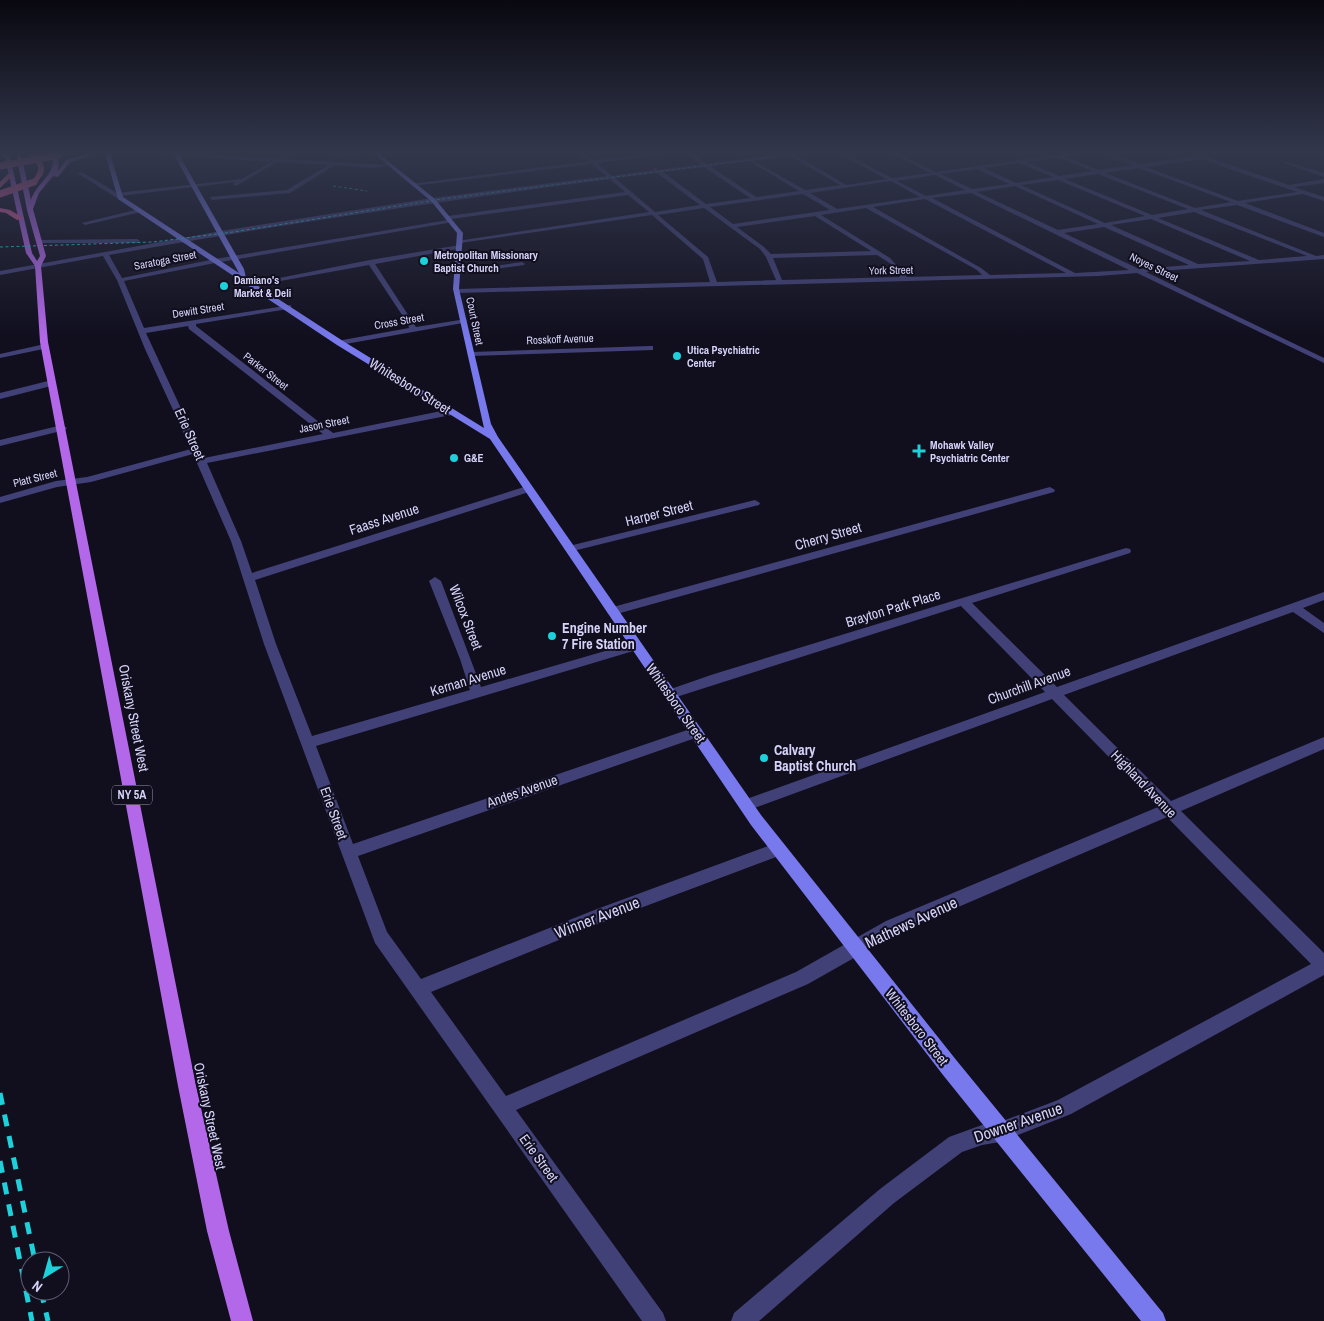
<svg xmlns="http://www.w3.org/2000/svg" width="1324" height="1321" font-family="'Archivo Narrow',sans-serif">
<style>
.lines{fill:none;stroke-linecap:round;stroke-linejoin:round}
.street{fill:#414177;fill-rule:evenodd}
.secondary{fill:#7779ec;fill-rule:evenodd}
.primary{fill:#b368ea;fill-rule:evenodd}
.highway{fill:#e95ea7;fill-rule:evenodd}
.rail-far1{stroke:#1ed0da;stroke-width:1;stroke-dasharray:3 2.5;stroke-linecap:butt}
.rail{stroke:#1ed0da;stroke-width:5;stroke-dasharray:12 10;stroke-linecap:butt}
.highway-bridge{stroke:#e95ea7;stroke-width:7}
.poi-dot{fill:#1ed0da;stroke:#110f1e;stroke-width:2}
.labels{text-anchor:middle;stroke-width:4;stroke-linejoin:round;paint-order:stroke}
.far-poi-label{font-size:11px;font-weight:bold;fill:#d5d3f9;stroke:#110f1e;text-anchor:start}
.far-street-label{font-size:11px;fill:#d5d3f9;stroke:#110f1e}
.shield{fill:#110f1e;stroke:#9a98b7;stroke-width:1}
.shield-label{font-size:12px;font-weight:bold;fill:#d5d3f9}
.street-label{font-size:14px;fill:#d5d3f9;stroke:#110f1e}
.poi-label{font-size:14px;font-weight:bold;fill:#d5d3f9;stroke:#110f1e;text-anchor:start}
.near-street-label{font-size:16px;fill:#d5d3f9;stroke:#110f1e}
</style>
<rect width="100%" height="100%" fill="#110f1e"/>
<g class="lines">
<g class="street">
<path d="M 142,153 L 175,153 L 391,165 L 374,168 L 335,165 L 290,193 L 212,200 L 210,197 L 287,190 L 328,165 L 277,162 L 236,186 L 233,184 L 235,182 L 120,196 L 123,198 L 120,200 L 77,173 L 82,172 L 117,193 L 242,179 L 271,162 Z"/>
<path d="M 354,153 L 372,153 L 334,158 L 332,157 Z"/>
<path d="M 576,153 L 582,153 L 594,160 L 654,153 L 670,153 L 597,163 L 612,176 L 654,170 L 652,169 L 655,167 L 659,170 L 701,164 L 685,153 L 691,153 L 706,164 L 788,153 L 805,153 L 796,155 L 846,185 L 886,179 L 838,153 L 844,153 L 892,178 L 930,173 L 891,153 L 897,153 L 936,172 L 1068,153 L 1082,153 L 1065,157 L 1099,170 L 1133,165 L 1102,153 L 1109,153 L 1140,164 L 1194,156 L 1190,154 L 1195,153 L 1289,185 L 1324,179 L 1324,183 L 1294,187 L 1324,197 L 1324,201 L 1303,194 L 1245,203 L 1324,233 L 1324,237 L 1237,205 L 1201,210 L 1316,256 L 1324,255 L 1324,259 L 1146,272 L 1324,358 L 1324,363 L 1137,273 L 1098,276 L 457,293 L 454,291 L 457,289 L 710,282 L 703,259 L 652,215 L 460,243 L 457,241 L 649,212 L 628,195 L 451,219 L 453,222 L 215,263 L 124,281 L 144,328 L 291,305 L 291,309 L 288,309 L 196,324 L 196,326 L 333,433 L 451,409 L 455,412 L 451,415 L 207,463 L 241,541 L 252,573 L 524,487 L 532,487 L 533,489 L 532,491 L 255,580 L 276,644 L 312,736 L 470,690 L 460,659 L 429,581 L 435,577 L 441,581 L 481,687 L 636,642 L 642,646 L 640,649 L 316,746 L 353,844 L 696,727 L 701,728 L 703,732 L 701,736 L 358,856 L 387,932 L 421,979 L 597,909 L 779,842 L 784,844 L 787,849 L 784,854 L 598,924 L 431,992 L 506,1096 L 796,972 L 886,921 L 1158,807 L 1052,699 L 746,811 L 741,809 L 739,805 L 741,801 L 1045,692 L 961,606 L 670,699 L 665,697 L 664,694 L 665,691 L 714,674 L 1126,548 L 1130,549 L 1131,551 L 1130,553 L 972,603 L 1057,687 L 1324,592 L 1324,600 L 1303,608 L 1324,623 L 1324,633 L 1293,612 L 1064,695 L 1171,801 L 1324,737 L 1324,749 L 1181,811 L 1324,953 L 1324,975 L 1071,1114 L 1000,1142 L 982,1145 L 962,1152 L 894,1203 L 759,1321 L 731,1321 L 734,1313 L 880,1189 L 949,1137 L 982,1125 L 1000,1122 L 1058,1100 L 1311,964 L 1167,817 L 898,933 L 808,984 L 516,1110 L 663,1313 L 666,1321 L 642,1321 L 375,943 L 264,644 L 231,541 L 193,454 L 91,482 L 57,487 L 0,503 L 0,497 L 56,481 L 87,477 L 191,449 L 145,349 L 117,280 L 103,256 L 0,275 L 0,271 L 221,231 L 433,198 L 606,176 L 592,164 L 413,186 L 410,184 L 589,161 ZM 790,156 L 840,185 L 805,190 L 754,161 ZM 1059,158 L 1093,171 L 1059,176 L 1026,162 ZM 1201,159 L 1297,192 L 1238,201 L 1146,167 ZM 749,161 L 799,191 L 756,197 L 710,166 ZM 1019,163 L 1053,177 L 1016,183 L 984,168 ZM 704,167 L 750,198 L 706,204 L 663,172 ZM 1139,168 L 1231,202 L 1195,208 L 1105,173 ZM 977,169 L 1009,184 L 972,189 L 941,174 ZM 657,173 L 700,205 L 655,212 L 615,178 ZM 1098,174 L 1188,209 L 1152,215 L 1065,179 ZM 935,175 L 965,190 L 926,196 L 897,181 ZM 610,179 L 625,192 L 448,216 L 445,218 L 448,220 L 215,259 L 122,278 L 109,255 C 275,225 442,201 610,179 ZM 1058,180 L 1145,216 L 1105,223 L 1021,185 ZM 891,181 L 920,197 L 837,209 L 810,193 ZM 1015,186 L 1098,224 L 1058,230 L 977,192 ZM 971,193 L 1129,270 L 1075,273 L 932,198 ZM 803,194 L 830,210 L 733,224 L 710,207 ZM 925,199 L 1066,273 L 990,275 L 981,268 L 873,207 ZM 704,208 L 760,249 L 766,257 L 776,280 L 717,282 L 708,257 L 658,215 ZM 866,208 L 977,270 L 982,275 L 907,277 L 890,258 L 821,215 ZM 1194,212 L 1307,256 L 1259,260 L 1158,218 ZM 815,216 L 871,251 L 771,254 L 764,247 L 737,227 ZM 1151,219 L 1250,261 L 1198,264 L 1111,225 ZM 1104,227 L 1189,265 L 1139,269 L 1064,233 ZM 877,255 L 891,264 L 900,277 L 782,280 L 773,258 ZM 188,326 L 189,329 L 323,434 L 204,458 L 146,333 Z"/>
<path d="M 1284,161 L 1324,173 L 1324,177 L 1284,163 Z"/>
<path d="M 139,209 L 141,212 L 85,225 L 82,223 Z"/>
<path d="M 39,240 L 137,239 L 140,241 L 137,243 L 37,243 L 37,241 Z"/>
<path d="M 460,245 L 462,246 L 462,248 L 375,264 L 416,327 L 466,319 L 467,321 L 463,323 L 340,345 L 336,343 L 337,341 L 409,328 L 408,324 L 369,265 L 252,286 L 249,284 L 370,260 Z"/>
<path d="M 522,262 L 525,264 L 524,265 L 458,274 L 455,272 Z"/>
<path d="M 45,344 L 49,346 L 48,348 L 0,358 L 0,354 Z"/>
<path d="M 650,346 L 653,346 L 653,350 L 471,356 L 467,354 L 471,352 Z"/>
<path d="M 52,380 L 56,383 L 55,385 L 0,399 L 0,393 Z"/>
<path d="M 62,425 L 67,428 L 65,430 L 0,446 L 0,440 Z"/>
<path d="M 1050,487 L 1055,490 L 1054,492 L 613,615 L 607,611 L 613,607 Z"/>
<path d="M 755,500 L 760,503 L 759,505 L 569,552 L 564,549 L 569,546 Z"/>
</g>
<path class="secondary" d="M 105,153 L 110,153 L 123,197 L 239,273 L 173,153 L 178,153 L 244,269 L 246,278 L 343,341 L 484,428 L 453,289 L 457,233 L 431,201 L 373,153 L 378,153 L 435,199 L 463,233 L 459,289 L 491,424 L 498,437 L 761,815 L 957,1061 L 1163,1313 L 1166,1321 L 1141,1321 L 943,1075 L 751,825 L 490,439 L 337,345 L 118,199 Z"/>
<path class="primary" d="M 4,153 L 9,153 L 32,253 L 37,261 L 40,256 L 27,210 L 16,153 L 21,153 L 31,200 C 36,184 52,177 53,161 L 48,153 L 53,153 L 59,161 L 58,171 L 66,160 L 92,153 L 101,153 L 70,162 L 58,177 L 53,176 L 39,193 L 33,209 L 46,256 L 41,266 L 48,342 L 196,1086 L 229,1231 L 253,1321 L 231,1321 L 207,1231 L 178,1086 L 40,342 L 35,266 L 26,253 Z"/>
<g class="highway">
<path d="M 0,153 L 4,153 L 9,157 L 4,158 Z"/>
<path d="M 27,153 L 34,153 C 46,164 48,172 36,183 L 31,182 C 43,168 39,165 27,153 Z"/>
<path d="M 8,174 L 13,175 L 0,188 L 0,182 Z"/>
<path d="M 0,208 L 10,210 L 24,218 L 17,220 L 6,213 L 0,212 Z"/>
</g>
<g class="rail-far1">
<path d="M 333,186 L 367,191"/>
<path d="M 0,247 L 153,242 L 233,232 L 442,199 L 805,153"/>
</g>
<g class="rail">
<path d="M 0,1093 L 35,1261"/>
<path d="M 0,1161 L 32,1321"/>
<path d="M 41,1291 L 48,1321"/>
</g>
<g class="highway-bridge">
<path d="M 0,166 L 59,155"/>
<path d="M 0,194 L 34,182"/>
</g>
</g>
<linearGradient id="sky" x2="0" y2="1"><stop stop-color="#090810"/><stop offset="0.45" stop-color="#32374c"/><stop offset="1" stop-color="#32374c" stop-opacity="0"/></linearGradient>
<rect width="1324" height="338" fill="url(#sky)"/>
<g class="poi-dot">
<circle cx="424" cy="261" r="5"/>
<circle cx="224" cy="286" r="5"/>
<circle cx="677" cy="356" r="5"/>
<path d="M916.5 443.5h5v5h5v5h-5v5h-5v-5h-5v-5h5z"/>
<circle cx="454" cy="458" r="5"/>
<circle cx="552" cy="636" r="5"/>
<circle cx="764" cy="758" r="5"/>
</g>
<g class="labels">
<g class="far-poi-label">
<text x="434" y="259">Metropolitan Missionary<tspan x="434" dy="13">Baptist Church</tspan></text>
<text x="234" y="284">Damiano's<tspan x="234" dy="13">Market &amp; Deli</tspan></text>
<text x="687" y="354">Utica Psychiatric<tspan x="687" dy="13">Center</tspan></text>
<text x="930" y="449">Mohawk Valley<tspan x="930" dy="13">Psychiatric Center</tspan></text>
<text x="464" y="462">G&amp;E</text>
</g>
<g class="far-street-label">
<text transform="translate(165 260) rotate(-11)" y="4">Saratoga Street</text>
<text transform="translate(1154 267) rotate(26)" y="4">Noyes Street</text>
<text transform="translate(891 270) rotate(-1)" y="4">York Street</text>
<text transform="translate(198 310) rotate(-9)" y="4">Dewitt Street</text>
<text transform="translate(399 321) rotate(-10)" y="4">Cross Street</text>
<text transform="translate(475 321) rotate(78)" y="4">Court Street</text>
<text transform="translate(560 339) rotate(-2)" y="4">Rosskoff Avenue</text>
<text transform="translate(266 371) rotate(38)" y="4">Parker Street</text>
<text transform="translate(324 424) rotate(-11)" y="4">Jason Street</text>
<text transform="translate(35 478) rotate(-14)" y="4">Platt Street</text>
</g>
<rect class="shield" x="112" y="785.5" width="40" height="19" rx="4"/>
<g class="shield-label">
<text x="132" y="799">NY 5A</text>
</g>
<g class="street-label">
<text transform="translate(410 386) rotate(32)" y="5">Whitesboro Street</text>
<text transform="translate(190 434) rotate(66)" y="5">Erie Street</text>
<text transform="translate(659 513) rotate(-14)" y="5">Harper Street</text>
<text transform="translate(384 519) rotate(-18)" y="5">Faass Avenue</text>
<text transform="translate(828 536) rotate(-16)" y="5">Cherry Street</text>
<text transform="translate(893 608) rotate(-17)" y="5">Brayton Park Place</text>
<text transform="translate(466 617) rotate(69)" y="5">Wilcox Street</text>
<text transform="translate(468 680) rotate(-17)" y="5">Kernan Avenue</text>
<text transform="translate(1029 685) rotate(-20)" y="5">Churchill Avenue</text>
<text transform="translate(676 703) rotate(55)" y="5">Whitesboro Street</text>
<text transform="translate(134 718) rotate(79)" y="5">Oriskany Street West</text>
<text transform="translate(1144 784) rotate(46)" y="5">Highland Avenue</text>
<text transform="translate(522 791) rotate(-19)" y="5">Andes Avenue</text>
<text transform="translate(334 813) rotate(70)" y="5">Erie Street</text>
<text transform="translate(917 1027) rotate(52)" y="5">Whitesboro Street</text>
<text transform="translate(210 1116) rotate(78)" y="5">Oriskany Street West</text>
<text transform="translate(539 1158) rotate(54)" y="5">Erie Street</text>
</g>
<g class="poi-label">
<text x="562" y="633">Engine Number<tspan x="562" dy="16">7 Fire Station</tspan></text>
<text x="774" y="755">Calvary<tspan x="774" dy="16">Baptist Church</tspan></text>
</g>
<g class="near-street-label">
<text transform="translate(597 917) rotate(-21)" y="6">Winner Avenue</text>
<text transform="translate(911 922) rotate(-25)" y="6">Mathews Avenue</text>
<text transform="translate(1018 1122) rotate(-19)" y="6">Downer Avenue</text>
</g>
</g>
<g transform="translate(45 1276) rotate(217)"><circle r="24" fill="#110f1e" stroke="#5f5d76"/>
<path d="M0-4L9 19L0 12L-9 19Z" fill="#1ed0da"/>
<text y="-8" font-size="14" font-weight="bold" text-anchor="middle" fill="#d5d3f9">N</text>
</g>
</svg>
